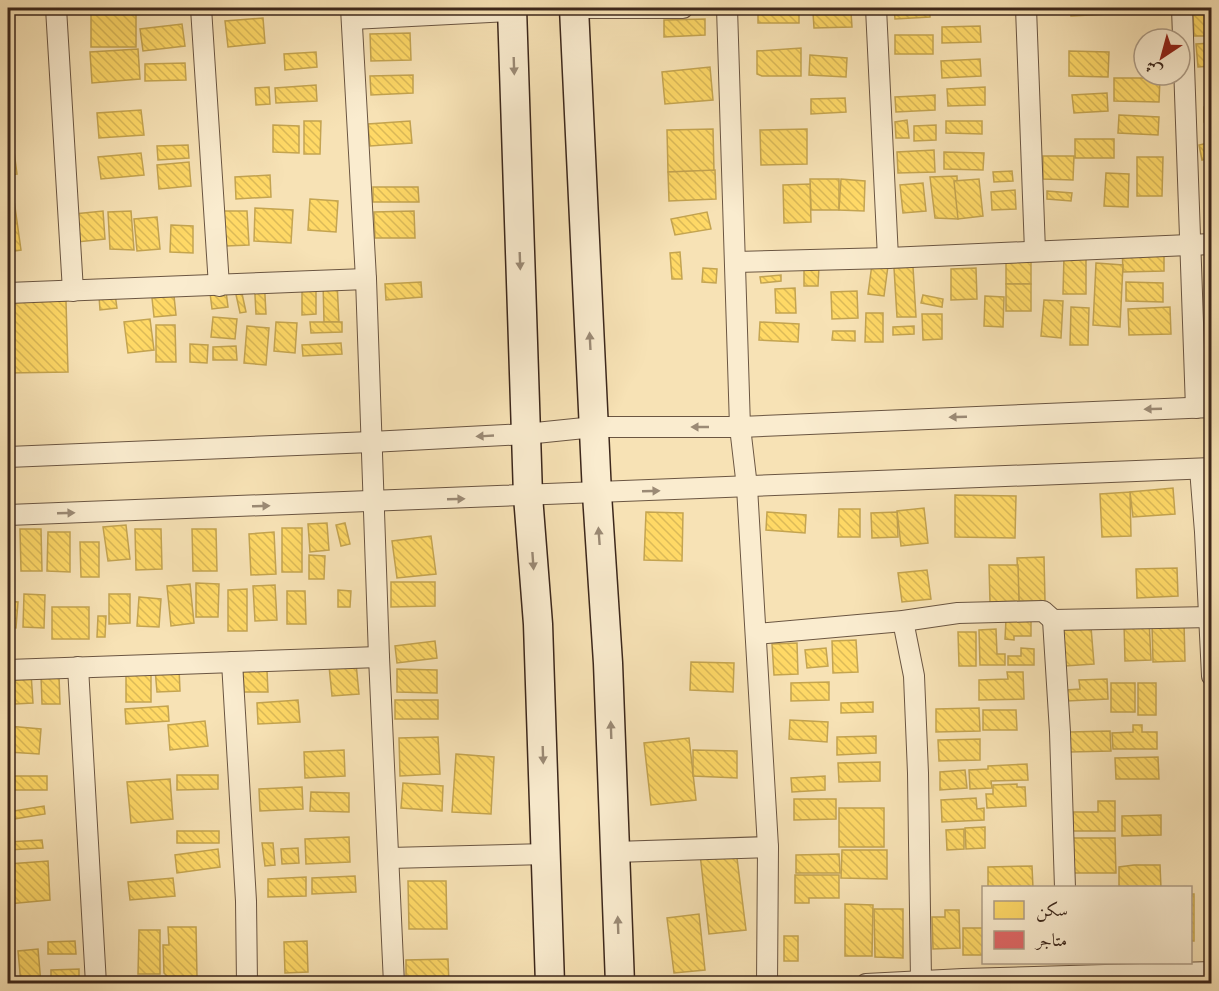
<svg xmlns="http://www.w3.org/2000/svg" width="1219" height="991" font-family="Alegreya,Amiri,serif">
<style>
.homes{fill:url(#homes-back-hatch);stroke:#c4a450;stroke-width:1.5}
.shops{fill:url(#shops-back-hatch);stroke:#af5350;stroke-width:1.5}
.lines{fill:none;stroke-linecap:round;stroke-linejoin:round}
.street-casing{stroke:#6b5642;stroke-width:22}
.secondary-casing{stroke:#3c271b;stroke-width:31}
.street{stroke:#faeccf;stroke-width:20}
.secondary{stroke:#faeccf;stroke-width:28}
.oneway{fill:#9b8a75}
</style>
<defs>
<pattern id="homes-back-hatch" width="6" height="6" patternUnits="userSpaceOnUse" patternTransform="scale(1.5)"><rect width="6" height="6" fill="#ffd966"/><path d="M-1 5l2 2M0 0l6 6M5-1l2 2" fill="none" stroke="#dbba58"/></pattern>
<pattern id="shops-back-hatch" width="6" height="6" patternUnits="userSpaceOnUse" patternTransform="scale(1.5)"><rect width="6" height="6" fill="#e06666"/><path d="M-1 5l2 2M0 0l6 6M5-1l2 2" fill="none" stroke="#b75453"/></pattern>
</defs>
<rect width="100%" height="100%" fill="#f7e2b5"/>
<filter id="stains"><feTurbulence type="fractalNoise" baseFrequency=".00333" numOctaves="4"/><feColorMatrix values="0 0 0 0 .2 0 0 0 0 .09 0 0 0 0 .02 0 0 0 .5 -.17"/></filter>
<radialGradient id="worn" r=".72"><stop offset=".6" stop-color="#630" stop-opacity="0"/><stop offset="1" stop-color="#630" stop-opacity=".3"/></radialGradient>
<g class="homes">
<rect x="758" y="8" width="41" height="15"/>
<path d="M 894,8 L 930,8 L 930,17 L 895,19 Z"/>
<path d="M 940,8 L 978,8 L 978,13 L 940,14 Z"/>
<path d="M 1070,8 L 1108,8 L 1109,14 L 1071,16 Z"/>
<rect x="91" y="10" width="45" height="37"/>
<path d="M 851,12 L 852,27 L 814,28 L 813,13 Z"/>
<path d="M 1212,12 L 1212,36 L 1194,36 L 1193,13 Z"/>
<path d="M 263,18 L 265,43 L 228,47 L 225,21 Z"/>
<path d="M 705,19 L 705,35 L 664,37 L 664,20 Z"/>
<path d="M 182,24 L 185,46 L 143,51 L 140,29 Z"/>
<path d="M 980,26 L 981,42 L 942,43 L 942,27 Z"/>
<path d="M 410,33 L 411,60 L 371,61 L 370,34 Z"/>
<rect x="895" y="35" width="38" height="19"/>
<path d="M 1212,43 L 1212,66 L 1198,67 L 1196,44 Z"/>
<path d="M 801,48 L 801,76 L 762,76 L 757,74 L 757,51 Z"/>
<path d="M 138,49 L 140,79 L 92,83 L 90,52 Z"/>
<path d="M 1069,51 L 1109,52 L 1108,77 L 1069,76 Z"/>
<path d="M 316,52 L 317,67 L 285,70 L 284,54 Z"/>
<path d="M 810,55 L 847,58 L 846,77 L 809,75 Z"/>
<path d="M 980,59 L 981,76 L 942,78 L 941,61 Z"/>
<path d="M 185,63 L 186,80 L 145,81 L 145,64 Z"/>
<path d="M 8,64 L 10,64 L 12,116 L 8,116 Z"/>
<path d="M 710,67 L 713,100 L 665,104 L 662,72 Z"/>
<path d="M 413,75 L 413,93 L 371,95 L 370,76 Z"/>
<path d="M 1114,78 L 1160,78 L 1159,102 L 1114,101 Z"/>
<path d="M 316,85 L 317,101 L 276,103 L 275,88 Z"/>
<path d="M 269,87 L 270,104 L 256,105 L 255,88 Z"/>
<path d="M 985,87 L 985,105 L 948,106 L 947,89 Z"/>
<path d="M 1107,93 L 1108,111 L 1074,113 L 1072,95 Z"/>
<path d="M 935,95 L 935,110 L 896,112 L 895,97 Z"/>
<path d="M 845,98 L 846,112 L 811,114 L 811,99 Z"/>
<rect x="1204" y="107" width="8" height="15"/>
<path d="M 141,110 L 144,135 L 99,138 L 97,113 Z"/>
<path d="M 1119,115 L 1159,117 L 1158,135 L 1118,133 Z"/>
<path d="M 907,120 L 909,138 L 896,138 L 895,122 Z"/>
<path d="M 304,121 L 321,121 L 320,154 L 304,154 Z"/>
<path d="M 410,121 L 412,143 L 370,146 L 368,124 Z"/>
<path d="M 946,121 L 982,121 L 982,134 L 946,133 Z"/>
<path d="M 273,125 L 299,126 L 299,153 L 273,152 Z"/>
<path d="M 936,125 L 936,140 L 914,141 L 914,126 Z"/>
<path d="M 713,129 L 714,171 L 668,172 L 667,130 Z"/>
<path d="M 807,129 L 807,164 L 761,165 L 760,130 Z"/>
<rect x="1075" y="139" width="39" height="19"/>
<path d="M 1212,142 L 1212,158 L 1202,160 L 1199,145 Z"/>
<path d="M 188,145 L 189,158 L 158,160 L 157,146 Z"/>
<path d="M 934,150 L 935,172 L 898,173 L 897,152 Z"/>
<path d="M 8,151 L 14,151 L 17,174 L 8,175 Z"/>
<path d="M 944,152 L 984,153 L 983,170 L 944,169 Z"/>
<path d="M 141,153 L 144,175 L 101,179 L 98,157 Z"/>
<path d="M 1043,156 L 1074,156 L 1073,180 L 1043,179 Z"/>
<path d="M 1137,157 L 1163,157 L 1162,196 L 1137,196 Z"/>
<path d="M 189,162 L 191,186 L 159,189 L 157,165 Z"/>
<path d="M 715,170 L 716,199 L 669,201 L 668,172 Z"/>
<path d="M 1012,171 L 1013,181 L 994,182 L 993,172 Z"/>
<path d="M 1106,173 L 1129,174 L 1128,207 L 1104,206 Z"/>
<path d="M 270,175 L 271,197 L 236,199 L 235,177 Z"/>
<path d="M 957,176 L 958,219 L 935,218 L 930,177 Z"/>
<path d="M 810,179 L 839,179 L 839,210 L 811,210 Z"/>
<path d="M 841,179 L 865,181 L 864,211 L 839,210 Z"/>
<path d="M 979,179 L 983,216 L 958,219 L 954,181 Z"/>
<path d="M 923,183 L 926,211 L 903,213 L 900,185 Z"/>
<path d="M 810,184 L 811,222 L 784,223 L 783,185 Z"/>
<path d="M 373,187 L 418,187 L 419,202 L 373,202 Z"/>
<path d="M 1015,190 L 1016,209 L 992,210 L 991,192 Z"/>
<path d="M 1047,191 L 1072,193 L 1071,201 L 1047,199 Z"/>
<path d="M 310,199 L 338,201 L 336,232 L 308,230 Z"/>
<path d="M 14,200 L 21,250 L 8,252 L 8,201 Z"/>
<path d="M 255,208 L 293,210 L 291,243 L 254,241 Z"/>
<path d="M 103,211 L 105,239 L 77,242 L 74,214 Z"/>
<path d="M 131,211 L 134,250 L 110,249 L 108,212 Z"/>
<path d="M 224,211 L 247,211 L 249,245 L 226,246 Z"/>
<path d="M 414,211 L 415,238 L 375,238 L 374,212 Z"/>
<path d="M 707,212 L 711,229 L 675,235 L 671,219 Z"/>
<path d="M 157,217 L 160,249 L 137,251 L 134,219 Z"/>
<path d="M 171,225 L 193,226 L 193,253 L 170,252 Z"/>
<path d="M 1164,244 L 1164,271 L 1123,272 L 1122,246 Z"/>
<path d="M 680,252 L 682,279 L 672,279 L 670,253 Z"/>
<path d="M 1064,255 L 1086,255 L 1086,294 L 1063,294 Z"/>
<rect x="1006" y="256" width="25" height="28"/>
<path d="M 1096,263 L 1123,265 L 1120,327 L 1093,325 Z"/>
<path d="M 872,264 L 888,266 L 884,296 L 868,294 Z"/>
<path d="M 804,266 L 819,266 L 818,286 L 804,286 Z"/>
<path d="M 913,267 L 916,317 L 897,317 L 894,268 Z"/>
<path d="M 703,268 L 717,269 L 716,283 L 702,282 Z"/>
<path d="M 976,268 L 977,299 L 951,300 L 951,269 Z"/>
<path d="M 781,275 L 781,281 L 761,283 L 760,277 Z"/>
<path d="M 254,277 L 264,277 L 266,314 L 256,314 Z"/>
<path d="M 323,282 L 337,282 L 339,322 L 324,322 Z"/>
<path d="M 421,282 L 422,297 L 386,300 L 385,284 Z"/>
<path d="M 1126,282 L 1163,283 L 1163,302 L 1126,301 Z"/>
<rect x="1006" y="284" width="25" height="27"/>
<path d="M 302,287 L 316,287 L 316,314 L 302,315 Z"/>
<path d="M 795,288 L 796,313 L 776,313 L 775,289 Z"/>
<path d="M 241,289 L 246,312 L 240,313 L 235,290 Z"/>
<path d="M 226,291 L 228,307 L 212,309 L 210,293 Z"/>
<path d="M 857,291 L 858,318 L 832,319 L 831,292 Z"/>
<path d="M 115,294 L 117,308 L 100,310 L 99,296 Z"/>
<path d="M 923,295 L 943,299 L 942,307 L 921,303 Z"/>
<path d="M 174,296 L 176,315 L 154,317 L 152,298 Z"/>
<path d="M 985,296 L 1004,297 L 1003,327 L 984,326 Z"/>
<path d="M 1044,300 L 1063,301 L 1061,338 L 1041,336 Z"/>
<path d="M 66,301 L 68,372 L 8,373 L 8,302 Z"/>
<path d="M 1208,304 L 1212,304 L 1212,335 L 1207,335 Z"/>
<path d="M 1071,307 L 1089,308 L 1088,345 L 1070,345 Z"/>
<path d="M 1170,307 L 1171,334 L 1129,335 L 1128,309 Z"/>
<path d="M 866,313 L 883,313 L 883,342 L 865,342 Z"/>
<path d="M 922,314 L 942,314 L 942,339 L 923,340 Z"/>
<path d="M 213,317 L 237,319 L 235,339 L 211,337 Z"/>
<path d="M 150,319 L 154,350 L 128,353 L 124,322 Z"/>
<path d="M 276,322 L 297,323 L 295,353 L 274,351 Z"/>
<path d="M 310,322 L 342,322 L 342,332 L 311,333 Z"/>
<path d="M 760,322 L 799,324 L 798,342 L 759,340 Z"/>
<path d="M 156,325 L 175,325 L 176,362 L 156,362 Z"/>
<path d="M 247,326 L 269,328 L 266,365 L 244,363 Z"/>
<path d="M 914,326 L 914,334 L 893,335 L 893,327 Z"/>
<path d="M 833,331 L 855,331 L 855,341 L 832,340 Z"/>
<path d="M 341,343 L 342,354 L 303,356 L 302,345 Z"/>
<path d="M 190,344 L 208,345 L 207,363 L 190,362 Z"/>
<path d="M 236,346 L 237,360 L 213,360 L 213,347 Z"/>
<path d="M 1173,488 L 1175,514 L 1133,517 L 1130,492 Z"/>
<path d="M 1130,492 L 1131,536 L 1102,537 L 1100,494 Z"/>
<path d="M 955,495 L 1016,496 L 1015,538 L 955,537 Z"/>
<path d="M 924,508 L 928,543 L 901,546 L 897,511 Z"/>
<path d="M 839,509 L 860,509 L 860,537 L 838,537 Z"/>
<path d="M 646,512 L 683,513 L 682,561 L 644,560 Z"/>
<path d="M 767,512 L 806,515 L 805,533 L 766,530 Z"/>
<path d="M 897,512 L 898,537 L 872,538 L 871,513 Z"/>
<path d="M 327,523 L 329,550 L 310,552 L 308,524 Z"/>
<path d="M 345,523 L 350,544 L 341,546 L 336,525 Z"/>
<path d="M 126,525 L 130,559 L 108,561 L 103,527 Z"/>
<rect x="282" y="528" width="20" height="44"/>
<path d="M 20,529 L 41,529 L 42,571 L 21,571 Z"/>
<path d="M 135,529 L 161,529 L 162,569 L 136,570 Z"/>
<path d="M 192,529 L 216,529 L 217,571 L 193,571 Z"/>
<path d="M 48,532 L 70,532 L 70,572 L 47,571 Z"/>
<path d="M 274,532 L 276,574 L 251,575 L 249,534 Z"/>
<path d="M 431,536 L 436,574 L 397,578 L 392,541 Z"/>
<path d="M 80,542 L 99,542 L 99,577 L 81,577 Z"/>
<path d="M 309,555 L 325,556 L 324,579 L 309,579 Z"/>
<path d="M 1044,557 L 1045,601 L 1019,601 L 1017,558 Z"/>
<path d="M 989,565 L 1018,565 L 1019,601 L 990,602 Z"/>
<path d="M 1177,568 L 1178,596 L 1137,598 L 1136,569 Z"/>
<path d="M 927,570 L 931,599 L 902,602 L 898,573 Z"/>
<path d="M 391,582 L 435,582 L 435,606 L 391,607 Z"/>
<path d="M 196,583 L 219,584 L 218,617 L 196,617 Z"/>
<path d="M 190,584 L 194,623 L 171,626 L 167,586 Z"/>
<path d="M 275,585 L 277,620 L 255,621 L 253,586 Z"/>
<path d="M 247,589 L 247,631 L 228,631 L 228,590 Z"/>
<path d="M 338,590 L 351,591 L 350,607 L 338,607 Z"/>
<path d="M 287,591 L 305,591 L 306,624 L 287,624 Z"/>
<path d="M 24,594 L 45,595 L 44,628 L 23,627 Z"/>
<path d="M 109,594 L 130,594 L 130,623 L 109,624 Z"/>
<path d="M 139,597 L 161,599 L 159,627 L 137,626 Z"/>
<path d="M 8,601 L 18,602 L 16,628 L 8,627 Z"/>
<rect x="52" y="607" width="37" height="32"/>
<path d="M 98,616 L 106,616 L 105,637 L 97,637 Z"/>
<path d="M 1006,619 L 1031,621 L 1031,636 L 1014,636 L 1014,640 L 1005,639 Z"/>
<path d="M 1149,620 L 1151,660 L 1125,661 L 1124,624 Z"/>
<path d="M 1184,623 L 1185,661 L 1153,662 L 1152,624 Z"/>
<path d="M 1091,627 L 1094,664 L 1065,666 L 1063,628 Z"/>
<path d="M 996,629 L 997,654 L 1005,654 L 1005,665 L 980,665 L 979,630 Z"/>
<path d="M 958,632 L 976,632 L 976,666 L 959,666 Z"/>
<path d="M 856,640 L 858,672 L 833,673 L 832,641 Z"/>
<path d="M 435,641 L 437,658 L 397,663 L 395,646 Z"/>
<path d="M 797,643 L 798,674 L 774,675 L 772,644 Z"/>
<path d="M 826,648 L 828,666 L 807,668 L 805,650 Z"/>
<path d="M 1021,648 L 1034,649 L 1034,665 L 1008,665 L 1008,656 L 1021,656 Z"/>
<path d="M 691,662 L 734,663 L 733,692 L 690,690 Z"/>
<path d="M 356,663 L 359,694 L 332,696 L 329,666 Z"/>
<path d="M 179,668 L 180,691 L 157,692 L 155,669 Z"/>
<rect x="126" y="669" width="25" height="33"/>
<path d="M 397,669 L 437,670 L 437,693 L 397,692 Z"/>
<path d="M 267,670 L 268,692 L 244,692 L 243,671 Z"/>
<path d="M 1007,672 L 1023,672 L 1024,699 L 979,700 L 979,680 L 1008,679 Z"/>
<path d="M 31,673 L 33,703 L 15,704 L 13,674 Z"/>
<path d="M 41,676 L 59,676 L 60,704 L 42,704 Z"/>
<path d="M 1107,679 L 1108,699 L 1067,701 L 1066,690 L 1080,689 L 1079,680 Z"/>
<path d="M 829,682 L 829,700 L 791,701 L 791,683 Z"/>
<rect x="1111" y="683" width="24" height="29"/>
<rect x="1138" y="683" width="18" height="32"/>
<path d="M 298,700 L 300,722 L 258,724 L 257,703 Z"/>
<rect x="395" y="700" width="43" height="19"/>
<path d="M 873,702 L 873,712 L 841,713 L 841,703 Z"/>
<path d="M 168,706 L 169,721 L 126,724 L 125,709 Z"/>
<path d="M 979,708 L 980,731 L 936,732 L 936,709 Z"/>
<path d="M 983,710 L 1016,710 L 1017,730 L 983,730 Z"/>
<path d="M 790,720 L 828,722 L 827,742 L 789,739 Z"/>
<path d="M 205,721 L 208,746 L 170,750 L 168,725 Z"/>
<path d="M 1133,725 L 1142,725 L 1142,732 L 1157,732 L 1157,749 L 1113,749 L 1112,733 L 1133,732 Z"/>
<path d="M 8,726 L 41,729 L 39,754 L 8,752 Z"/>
<path d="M 1110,731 L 1111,751 L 1070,752 L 1070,732 Z"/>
<path d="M 876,736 L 876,753 L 837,755 L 837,737 Z"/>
<path d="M 438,737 L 440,774 L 400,776 L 399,738 Z"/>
<path d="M 689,738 L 696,800 L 651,805 L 644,743 Z"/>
<path d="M 980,739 L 980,760 L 939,761 L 938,740 Z"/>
<path d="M 344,750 L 345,776 L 305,778 L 304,752 Z"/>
<path d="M 693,750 L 737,751 L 737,778 L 693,776 Z"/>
<path d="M 456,754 L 494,757 L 491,814 L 452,812 Z"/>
<path d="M 1158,757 L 1159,779 L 1116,779 L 1115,758 Z"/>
<path d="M 880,762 L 880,781 L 839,782 L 838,763 Z"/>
<path d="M 1027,764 L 1028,780 L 991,781 L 992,788 L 970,789 L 969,770 L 988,769 L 988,766 Z"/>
<path d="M 965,770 L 967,788 L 940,790 L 940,772 Z"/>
<path d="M 177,775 L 218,775 L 218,789 L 177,790 Z"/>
<rect x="8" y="776" width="39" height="14"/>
<path d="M 825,776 L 825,790 L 792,792 L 791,778 Z"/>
<path d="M 170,779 L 173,819 L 131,823 L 127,782 Z"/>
<path d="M 403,783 L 443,786 L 442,811 L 401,808 Z"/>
<path d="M 1017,784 L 1017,787 L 1025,787 L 1026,806 L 987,808 L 986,794 L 993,794 L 993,785 Z"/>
<path d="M 302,787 L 303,809 L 260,811 L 259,789 Z"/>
<path d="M 311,792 L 349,793 L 349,812 L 310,811 Z"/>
<path d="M 976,798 L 977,809 L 984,808 L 984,820 L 942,822 L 941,800 Z"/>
<path d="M 794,799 L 836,799 L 836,819 L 794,820 Z"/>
<path d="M 1098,801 L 1115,801 L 1115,831 L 1073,831 L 1073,812 L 1098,812 Z"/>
<path d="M 44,806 L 45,814 L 8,820 L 8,812 Z"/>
<rect x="839" y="808" width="45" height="39"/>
<path d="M 1161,815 L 1161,835 L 1122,836 L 1122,816 Z"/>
<path d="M 985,827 L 985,848 L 966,849 L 965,828 Z"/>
<path d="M 964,829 L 964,849 L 947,850 L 946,830 Z"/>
<rect x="177" y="831" width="42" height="12"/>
<path d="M 349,837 L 350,862 L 306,864 L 305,839 Z"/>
<path d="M 1071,838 L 1115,838 L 1116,873 L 1072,873 Z"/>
<path d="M 42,840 L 43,848 L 8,850 L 8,842 Z"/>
<path d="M 262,843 L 273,843 L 275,865 L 265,866 Z"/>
<path d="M 298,848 L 299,863 L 282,864 L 281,849 Z"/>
<path d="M 218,849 L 220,867 L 177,873 L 175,855 Z"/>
<path d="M 736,850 L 746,930 L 709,934 L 700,854 Z"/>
<path d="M 842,850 L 887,850 L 887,879 L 841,878 Z"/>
<path d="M 839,854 L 840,873 L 796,873 L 796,855 Z"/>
<path d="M 48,861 L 50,900 L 8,904 L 8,864 Z"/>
<path d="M 1134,865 L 1160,865 L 1161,888 L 1119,888 L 1119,867 Z"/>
<path d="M 1032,866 L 1033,888 L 988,888 L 988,867 Z"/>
<path d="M 795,875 L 839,875 L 839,898 L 809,898 L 809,903 L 795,903 Z"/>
<path d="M 355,876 L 356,892 L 312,894 L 312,878 Z"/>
<path d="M 306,877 L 306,896 L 268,897 L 268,879 Z"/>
<path d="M 173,878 L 175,896 L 130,900 L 128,882 Z"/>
<path d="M 408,881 L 446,881 L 447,929 L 409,929 Z"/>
<rect x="1190" y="894" width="4" height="47"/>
<path d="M 845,904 L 873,905 L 872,956 L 845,956 Z"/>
<path d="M 874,909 L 903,909 L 903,958 L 875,957 Z"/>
<path d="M 945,910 L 959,910 L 960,948 L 933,949 L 932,917 L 945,917 Z"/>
<path d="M 699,914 L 705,970 L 674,973 L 667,918 Z"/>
<path d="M 168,927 L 196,927 L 197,977 L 168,977 L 164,973 L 163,945 L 169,945 Z"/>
<rect x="963" y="928" width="21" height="27"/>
<path d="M 139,930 L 160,930 L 160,974 L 138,974 Z"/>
<rect x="784" y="936" width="14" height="25"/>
<path d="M 75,941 L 76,954 L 48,954 L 48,942 Z"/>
<path d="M 307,941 L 308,972 L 285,973 L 284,942 Z"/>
<path d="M 38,949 L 41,984 L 21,984 L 18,951 Z"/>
<path d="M 8,951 L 10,951 L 14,980 L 8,981 Z"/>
<path d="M 448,959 L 449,984 L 406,984 L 406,960 Z"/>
<path d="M 79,969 L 79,978 L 51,978 L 51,970 Z"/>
</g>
<path class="shops" d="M 8,540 L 10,540 L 11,574 L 8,574 Z"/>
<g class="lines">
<defs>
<g id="street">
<path d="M 56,8 L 73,291"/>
<path d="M 201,8 L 219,286"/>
<path d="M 351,8 L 366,279 L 379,657 L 394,984"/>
<path d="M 574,8 L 683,8"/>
<path d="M 727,8 L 740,427 L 747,487 L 768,847 L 767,984"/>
<path d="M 876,8 L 888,258"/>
<path d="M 1026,8 L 1035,251"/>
<path d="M 1182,8 L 1196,408"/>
<path d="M 352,19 L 512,11"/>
<path d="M 736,262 L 888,258 L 1212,244"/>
<path d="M 8,293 L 366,279"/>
<path d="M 8,457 L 371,442 L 526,434 L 594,427 L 740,427 L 1212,407"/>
<path d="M 1200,469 L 1205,532 L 1212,676"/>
<path d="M 8,515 L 1212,468"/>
<path d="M 1053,620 L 1060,732 L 1065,888"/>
<path d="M 903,621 L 914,676 L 918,773 L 921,981"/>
<path d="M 756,634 L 903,621 L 958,613 L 1043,611 L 1053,620 L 1212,617"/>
<path d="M 232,662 L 246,901 L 247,984"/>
<path d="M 78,667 L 96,984"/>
<path d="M 8,670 L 379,657"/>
<path d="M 615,852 L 768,847"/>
<path d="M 389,858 L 546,854"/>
<path d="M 866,984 L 963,979 L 1212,972"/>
</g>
<g id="secondary">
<path d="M 512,8 L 526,434 L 528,496 L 538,624 L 550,984"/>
<path d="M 574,8 L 597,494 L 608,663 L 620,984"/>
</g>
</defs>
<use href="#street" class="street-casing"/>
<use href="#secondary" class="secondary-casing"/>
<use href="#street" class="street"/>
<use href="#secondary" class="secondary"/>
</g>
<defs><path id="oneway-solid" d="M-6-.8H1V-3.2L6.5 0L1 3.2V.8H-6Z" transform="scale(1.5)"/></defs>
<g class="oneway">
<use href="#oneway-solid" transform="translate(514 66) rotate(88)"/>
<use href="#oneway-solid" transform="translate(520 261) rotate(88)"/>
<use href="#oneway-solid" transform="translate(590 341) rotate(-93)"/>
<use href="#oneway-solid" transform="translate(1153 409) rotate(178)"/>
<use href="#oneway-solid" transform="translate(958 417) rotate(178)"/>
<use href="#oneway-solid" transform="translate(700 427) rotate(180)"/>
<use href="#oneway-solid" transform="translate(485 436) rotate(177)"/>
<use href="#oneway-solid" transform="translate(651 491) rotate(-2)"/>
<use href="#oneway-solid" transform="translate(456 499) rotate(-2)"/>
<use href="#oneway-solid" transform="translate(261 506) rotate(-2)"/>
<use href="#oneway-solid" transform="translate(66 513) rotate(-2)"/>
<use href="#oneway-solid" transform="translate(599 536) rotate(-94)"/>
<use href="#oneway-solid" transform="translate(533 561) rotate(86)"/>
<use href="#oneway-solid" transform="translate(611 730) rotate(-92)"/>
<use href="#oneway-solid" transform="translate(543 755) rotate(88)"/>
<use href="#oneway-solid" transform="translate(618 925) rotate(-92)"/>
</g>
<rect width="1219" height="991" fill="none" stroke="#f7e2b5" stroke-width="30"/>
<rect x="9" y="9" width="1201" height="973" fill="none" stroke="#3c271b" stroke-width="3"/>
<rect x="15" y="15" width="1189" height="961" fill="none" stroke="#3c271b" stroke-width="1.5"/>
<rect x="982" y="886" width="210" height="78" fill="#faeccf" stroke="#ae9d87" stroke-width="1.5"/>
<rect x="994" y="901" width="30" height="18" fill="#ffd966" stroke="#ae9d87" stroke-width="1.5"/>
<text x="1036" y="916" font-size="18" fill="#3c271b">سكن</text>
<rect x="994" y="931" width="30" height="18" fill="#e06666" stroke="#ae9d87" stroke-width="1.5"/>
<text x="1036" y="946" font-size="18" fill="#3c271b">متاجر</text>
<g transform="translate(1162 57) rotate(216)"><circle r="28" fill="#faeccf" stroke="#ae9d87" stroke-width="1.5"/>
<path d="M0-4.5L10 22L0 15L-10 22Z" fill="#8f2418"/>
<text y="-9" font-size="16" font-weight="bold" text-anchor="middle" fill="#3c271b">ش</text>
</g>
<rect width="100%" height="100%" filter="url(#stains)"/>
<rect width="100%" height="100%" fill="url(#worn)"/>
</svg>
